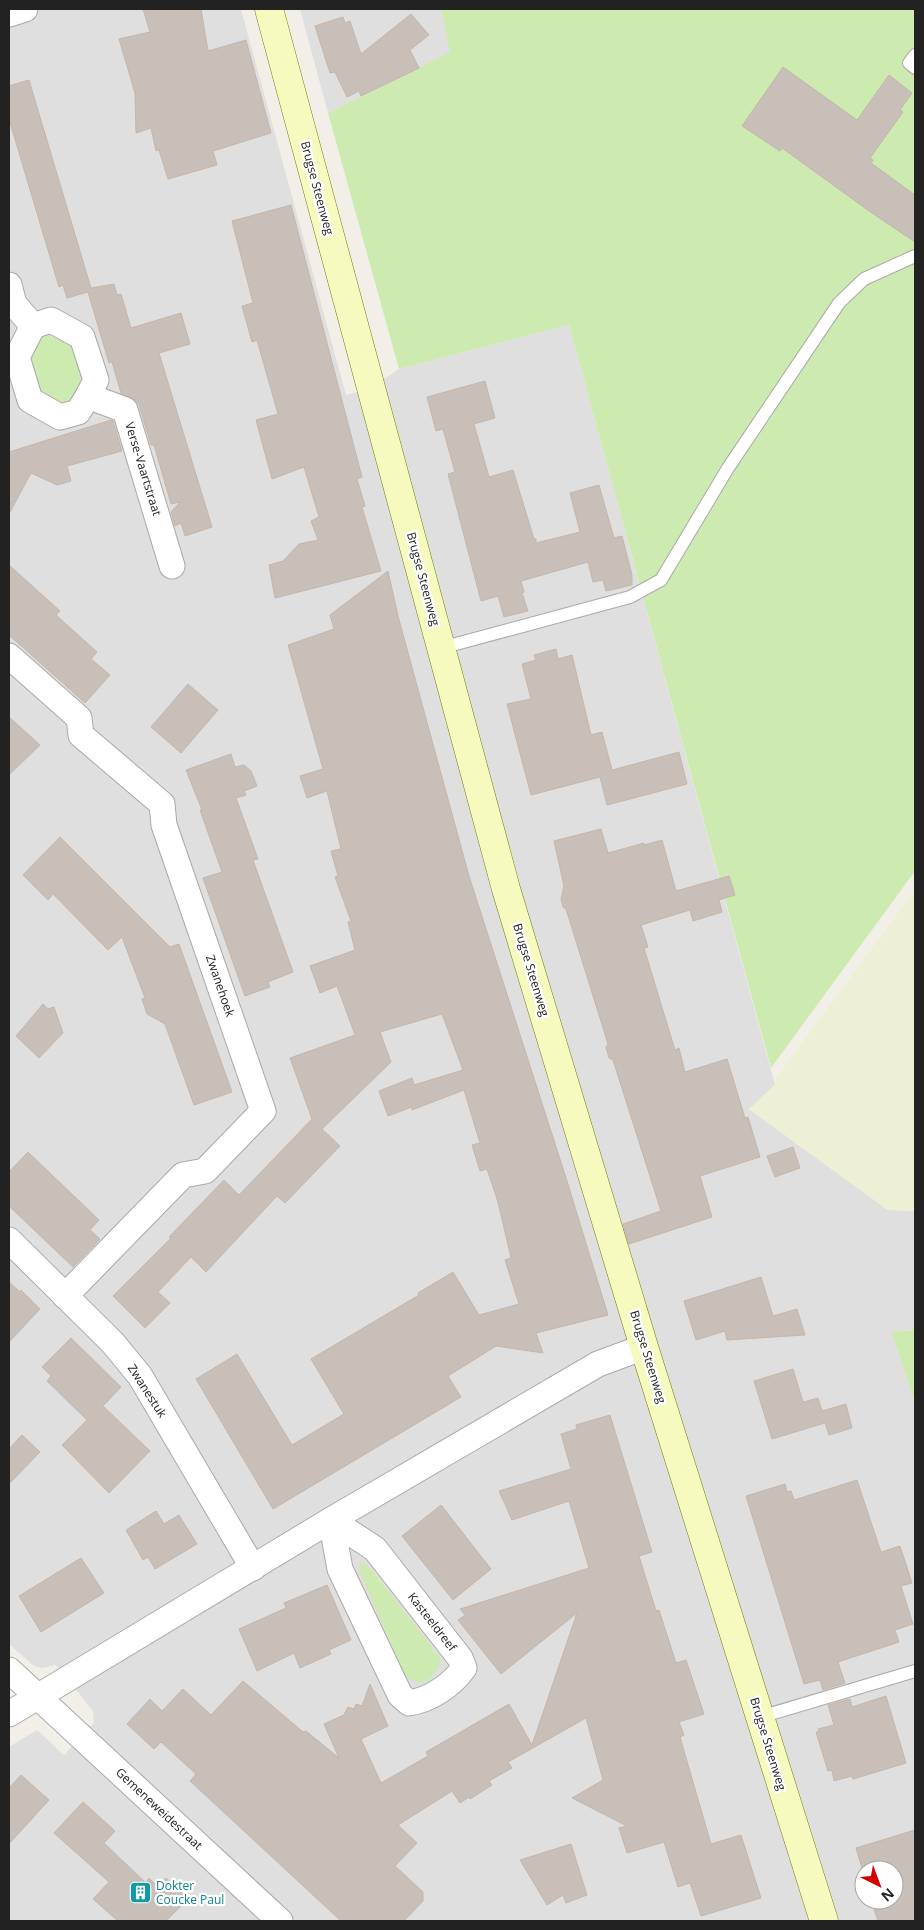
<svg xmlns="http://www.w3.org/2000/svg" width="924" height="1930" font-family="'Open Sans',sans-serif">
<style>
.residential{fill:#e0dfdf;fill-rule:evenodd}
.farmland{fill:#eef0d5}
.grass{fill:#cdebb0}
.building{fill:#c7bfb8;stroke:#c4b6ab}
.lines{fill:none;stroke-linecap:round;stroke-linejoin:round}
.lane-casing{stroke:#a9a9a9;stroke-width:14}
.street-casing{stroke:#a9a9a9;stroke-width:27}
.secondary-casing{stroke:#707d05;stroke-width:29}
.lane{stroke:#fff;stroke-width:12}
.street{stroke:#fff;stroke-width:25}
.secondary{stroke:#f7fabf;stroke-width:28}
.labels{text-anchor:middle;stroke-width:4.5;stroke-linejoin:round;paint-order:stroke}
.street-label{font-size:12px;fill:#222;stroke:#fff}
.culture-label{font-size:12px;fill:#0d838f;stroke:#fff;text-anchor:start}
</style>
<rect width="100%" height="100%" fill="#f2efe9"/>
<g class="residential">
<path d="M 9,9 L 241,9 L 346,395 L 371,388 L 399,369 L 569,325 L 775,1085 L 749,1109 L 888,1210 L 915,1211 L 915,1330 L 891,1332 L 915,1404 L 915,1921 L 9,1921 L 9,1747 L 37,1730 L 64,1755 L 94,1723 L 93,1711 L 56,1665 L 42,1668 L 34,1666 L 9,1644 ZM 864,1870 L 894,1870 L 894,1900 L 864,1900 Z"/>
<path d="M 300,9 L 441,9 L 451,52 L 328,113 Z"/>
</g>
<path class="farmland" d="M 915,890 L 915,1211 L 888,1210 L 749,1109 L 775,1085 L 774,1081 Z"/>
<g class="grass">
<path d="M 441,9 L 915,9 L 915,871 L 771,1068 L 569,325 L 399,369 L 328,113 L 450,52 Z"/>
<path d="M 48,335 L 71,345 L 82,379 L 70,401 L 63,405 L 40,391 L 28,359 L 40,337 Z"/>
<path d="M 915,1330 L 915,1404 L 891,1332 Z"/>
<path d="M 360,1562 L 369,1566 L 441,1659 C 439,1670 431,1684 417,1682 C 413,1681 408,1678 405,1677 L 359,1570 Z"/>
</g>
<g class="building">
<path d="M 143,9 L 201,9 L 208,51 L 246,40 L 271,133 L 213,151 L 217,165 L 168,179 L 159,150 L 156,151 L 151,128 L 136,133 L 135,93 L 119,39 L 150,32 Z"/>
<path d="M 411,14 L 429,35 L 410,50 L 419,68 L 361,96 L 359,91 L 347,97 L 335,72 L 330,73 L 315,26 L 343,17 L 345,23 L 350,21 L 361,54 Z"/>
<path d="M 783,67 L 857,120 L 889,75 L 912,93 L 900,110 L 903,112 L 870,158 L 873,160 L 871,163 L 915,195 L 915,242 L 869,211 L 782,148 L 780,151 L 742,126 Z"/>
<path d="M 29,80 L 91,288 L 114,284 L 117,295 L 121,294 L 131,328 L 181,313 L 190,344 L 159,353 L 212,527 L 185,536 L 181,523 L 175,526 L 171,512 L 180,502 L 171,504 L 154,445 L 151,445 L 139,405 L 135,400 L 121,393 L 112,362 L 109,363 L 88,292 L 67,298 L 63,285 L 59,287 L 9,119 L 9,86 Z"/>
<path d="M 291,205 L 362,477 L 357,479 L 365,506 L 362,507 L 381,571 L 275,598 L 269,565 L 283,561 L 299,544 L 318,540 L 311,521 L 319,517 L 304,467 L 272,479 L 256,420 L 278,414 L 257,340 L 252,342 L 242,306 L 253,303 L 232,221 Z"/>
<path d="M 485,381 L 495,418 L 474,424 L 489,477 L 513,470 L 534,539 L 536,539 L 536,543 L 580,532 L 570,493 L 599,485 L 614,538 L 622,536 L 632,575 L 632,585 L 606,591 L 603,580 L 593,582 L 588,562 L 521,581 L 524,592 L 522,593 L 528,611 L 504,617 L 498,596 L 481,601 L 448,474 L 455,472 L 443,429 L 436,431 L 427,397 Z"/>
<path d="M 111,420 L 113,421 L 122,451 L 67,466 L 71,481 L 57,485 L 31,473 L 9,514 L 9,452 Z"/>
<path d="M 9,565 L 60,611 L 56,615 L 97,652 L 91,659 L 110,675 L 85,703 L 9,635 Z"/>
<path d="M 388,571 L 398,616 L 469,876 L 567,1181 L 608,1315 L 536,1333 L 543,1353 L 496,1346 L 448,1376 L 461,1397 L 273,1509 L 196,1379 L 237,1354 L 292,1445 L 344,1414 L 311,1359 L 419,1295 L 418,1293 L 453,1272 L 479,1315 L 519,1304 L 505,1260 L 511,1258 L 498,1202 L 487,1169 L 480,1171 L 472,1145 L 480,1143 L 464,1090 L 412,1110 L 412,1107 L 388,1116 L 379,1091 L 412,1078 L 414,1085 L 463,1070 L 442,1014 L 380,1032 L 391,1062 L 322,1129 L 340,1146 L 285,1203 L 277,1196 L 206,1272 L 191,1257 L 158,1292 L 170,1303 L 145,1328 L 113,1296 L 171,1238 L 169,1237 L 224,1180 L 239,1195 L 312,1119 L 290,1058 L 355,1035 L 337,986 L 320,993 L 310,966 L 355,950 L 348,922 L 351,921 L 335,877 L 338,876 L 331,851 L 341,849 L 327,791 L 307,798 L 300,776 L 323,769 L 288,645 L 334,629 L 330,615 Z"/>
<path d="M 556,649 L 558,659 L 572,655 L 591,735 L 602,732 L 612,770 L 679,752 L 687,784 L 607,805 L 600,777 L 531,795 L 507,704 L 531,699 L 522,664 L 536,660 L 534,655 Z"/>
<path d="M 188,684 L 218,710 L 181,753 L 151,727 Z"/>
<path d="M 9,717 L 40,745 L 9,775 Z"/>
<path d="M 231,754 L 235,767 L 244,765 L 251,771 L 257,786 L 244,791 L 246,795 L 236,798 L 258,859 L 253,860 L 293,972 L 268,982 L 270,987 L 245,996 L 203,878 L 222,872 L 200,810 L 202,810 L 186,770 Z"/>
<path d="M 601,829 L 608,853 L 644,843 L 644,845 L 662,840 L 676,891 L 729,876 L 735,895 L 719,900 L 722,912 L 693,921 L 690,910 L 641,925 L 648,947 L 644,948 L 675,1050 L 679,1048 L 685,1072 L 727,1059 L 745,1118 L 748,1117 L 760,1157 L 700,1176 L 712,1217 L 629,1244 L 623,1224 L 661,1211 L 613,1060 L 609,1058 L 606,1047 L 608,1044 L 566,909 L 563,907 L 561,899 L 564,886 L 554,841 Z"/>
<path d="M 60,837 L 170,947 L 179,944 L 232,1092 L 194,1105 L 165,1024 L 147,1014 L 142,999 L 145,998 L 122,937 L 108,950 L 53,894 L 48,900 L 23,875 Z"/>
<path d="M 43,1004 L 48,1009 L 54,1007 L 63,1033 L 39,1058 L 16,1036 Z"/>
<path d="M 793,1147 L 800,1168 L 775,1177 L 767,1156 Z"/>
<path d="M 28,1152 L 99,1220 L 90,1230 L 100,1239 L 73,1267 L 9,1206 L 9,1172 Z"/>
<path d="M 761,1277 L 773,1316 L 797,1309 L 805,1335 L 727,1340 L 725,1331 L 696,1340 L 684,1301 Z"/>
<path d="M 9,1282 L 20,1292 L 21,1290 L 40,1309 L 9,1342 Z"/>
<path d="M 71,1338 L 121,1387 L 103,1406 L 150,1451 L 109,1493 L 62,1445 L 87,1420 L 47,1381 L 51,1376 L 42,1367 Z"/>
<path d="M 793,1369 L 803,1402 L 818,1398 L 822,1411 L 846,1404 L 852,1428 L 829,1435 L 825,1423 L 772,1439 L 754,1381 Z"/>
<path d="M 610,1415 L 652,1552 L 639,1556 L 656,1611 L 659,1610 L 676,1663 L 686,1660 L 704,1714 L 679,1722 L 684,1735 L 680,1737 L 711,1844 L 741,1835 L 761,1898 L 701,1916 L 690,1883 L 678,1887 L 664,1842 L 627,1853 L 619,1828 L 627,1826 L 572,1798 L 603,1780 L 586,1718 L 508,1762 L 512,1768 L 489,1781 L 492,1785 L 470,1799 L 469,1797 L 460,1803 L 452,1791 L 398,1825 L 417,1843 L 395,1866 L 423,1892 L 423,1901 L 404,1921 L 341,1921 L 190,1781 L 196,1774 L 161,1742 L 154,1749 L 127,1724 L 150,1699 L 162,1711 L 183,1689 L 211,1715 L 243,1681 L 303,1732 L 306,1731 L 339,1758 L 324,1724 L 344,1715 L 348,1707 L 354,1709 L 356,1704 L 362,1706 L 370,1684 L 388,1726 L 361,1739 L 381,1783 L 428,1756 L 426,1752 L 509,1704 L 532,1745 L 577,1613 L 501,1674 L 458,1620 L 465,1615 L 460,1609 L 589,1568 L 569,1501 L 512,1520 L 499,1491 L 571,1469 L 561,1434 L 577,1429 L 576,1425 Z"/>
<path d="M 22,1435 L 40,1452 L 9,1484 L 9,1449 Z"/>
<path d="M 857,1480 L 881,1552 L 900,1546 L 912,1583 L 901,1586 L 913,1624 L 895,1630 L 899,1642 L 838,1662 L 845,1683 L 823,1690 L 820,1680 L 804,1684 L 746,1496 L 785,1484 L 787,1492 L 791,1491 L 794,1500 Z"/>
<path d="M 441,1505 L 491,1569 L 453,1600 L 402,1536 Z"/>
<path d="M 156,1511 L 164,1524 L 179,1515 L 197,1544 L 155,1569 L 148,1557 L 143,1560 L 126,1530 Z"/>
<path d="M 81,1558 L 104,1593 L 41,1632 L 19,1596 Z"/>
<path d="M 327,1585 L 351,1640 L 329,1650 L 331,1654 L 300,1668 L 294,1653 L 257,1671 L 239,1629 L 286,1608 L 284,1603 Z"/>
<path d="M 886,1696 L 906,1763 L 853,1779 L 852,1776 L 834,1781 L 832,1770 L 828,1771 L 816,1732 L 819,1731 L 818,1729 L 834,1725 L 828,1705 L 850,1699 L 852,1707 Z"/>
<path d="M 21,1775 L 49,1800 L 9,1844 L 9,1788 Z"/>
<path d="M 83,1802 L 115,1831 L 104,1843 L 146,1883 L 149,1878 L 158,1887 L 166,1878 L 188,1899 L 166,1921 L 118,1921 L 93,1899 L 109,1882 L 54,1833 Z"/>
<path d="M 915,1830 L 915,1921 L 878,1921 L 871,1900 L 894,1900 L 894,1870 L 864,1870 L 864,1875 L 856,1848 Z"/>
<path d="M 571,1844 L 587,1895 L 566,1903 L 563,1895 L 547,1905 L 520,1860 Z"/>
</g>
<g class="lines">
<defs>
<g id="lane">
<path d="M 915,55 L 909,63 L 915,68"/>
<path d="M 441,648 L 630,597 L 661,580 L 728,468 L 839,303 L 864,279 L 915,256"/>
<path d="M 760,1717 L 915,1671"/>
</g>
<g id="street">
<path d="M 9,14 L 25,9"/>
<path d="M 9,285 L 14,304 L 33,326 L 17,357 L 30,400 L 60,417 L 78,412 L 88,396 L 125,410 L 172,566"/>
<path d="M 33,326 L 51,320 L 82,337 L 96,380 L 88,396"/>
<path d="M 9,656 L 79,718 L 81,735 L 162,804 L 164,825 L 263,1111 L 205,1171 L 183,1175 L 65,1296"/>
<path d="M 9,1240 L 113,1343 L 140,1376 L 253,1568"/>
<path d="M 331,1520 L 375,1549 L 460,1658 L 464,1668 C 452,1685 430,1700 409,1703 L 400,1695 L 340,1569 Z"/>
<path d="M 9,1670 L 280,1921"/>
<path d="M 9,1714 L 331,1520 L 598,1364 L 644,1347"/>
</g>
<path id="secondary" d="M 269,9 L 506,889 L 644,1347 L 824,1921"/>
</defs>
<use href="#lane" class="lane-casing"/>
<use href="#street" class="street-casing"/>
<use href="#secondary" class="secondary-casing"/>
<use href="#lane" class="lane"/>
<use href="#street" class="street"/>
<use href="#secondary" class="secondary"/>
</g>
<defs>
<symbol id="building-square" viewBox="-11 -11 22 22"><rect x="-9" y="-9" width="18" height="18" rx="4" fill="#0f9aa8" stroke="#fff"/><path d="M-4-6H4V6H1V3H-1V6H-4ZM-2.5-4.3h1.7v1.8h-1.7ZM.8-4.3h1.7v1.8H.8ZM-2.5-1h1.7V.8h-1.7ZM.8-1h1.7V.8H.8Z" fill="#fff"/></symbol>
</defs>
<g fill-rule="evenodd">
<use href="#building-square" x="128" y="1880" width="25" height="25"/>
</g>
<g class="labels">
<g class="street-label">
<text transform="translate(317 188) rotate(75)" y="4">Brugse Steenweg</text>
<text transform="translate(143 469) rotate(73)" y="4">Verse-Vaartstraat</text>
<text transform="translate(423 579) rotate(75)" y="4">Brugse Steenweg</text>
<text transform="translate(531 970) rotate(73)" y="4">Brugse Steenweg</text>
<text transform="translate(220 986) rotate(71)" y="4">Zwanehoek</text>
<text transform="translate(648 1357) rotate(73)" y="4">Brugse Steenweg</text>
<text transform="translate(147 1391) rotate(57)" y="4">Zwanestuk</text>
<text transform="translate(432 1622) rotate(52)" y="4">Kasteeldreef</text>
<text transform="translate(768 1744) rotate(73)" y="4">Brugse Steenweg</text>
<text transform="translate(159 1809) rotate(43)" y="4">Gemeneweidestraat</text>
</g>
<g class="culture-label">
<text x="156" y="1890">Dokter<tspan x="156" dy="14">Coucke Paul</tspan></text>
</g>
</g>
<rect width="924" height="1930" fill="none" stroke="#222222" stroke-width="20"/>
<g transform="translate(879 1885) rotate(138)"><circle r="24" fill="#ffffff" stroke="#a7a7a7"/>
<path d="M0-4L9 19L0 12L-9 19Z" fill="#d40000"/>
<text y="-8" font-size="14" font-weight="bold" text-anchor="middle" fill="#222222">N</text>
</g>
</svg>
